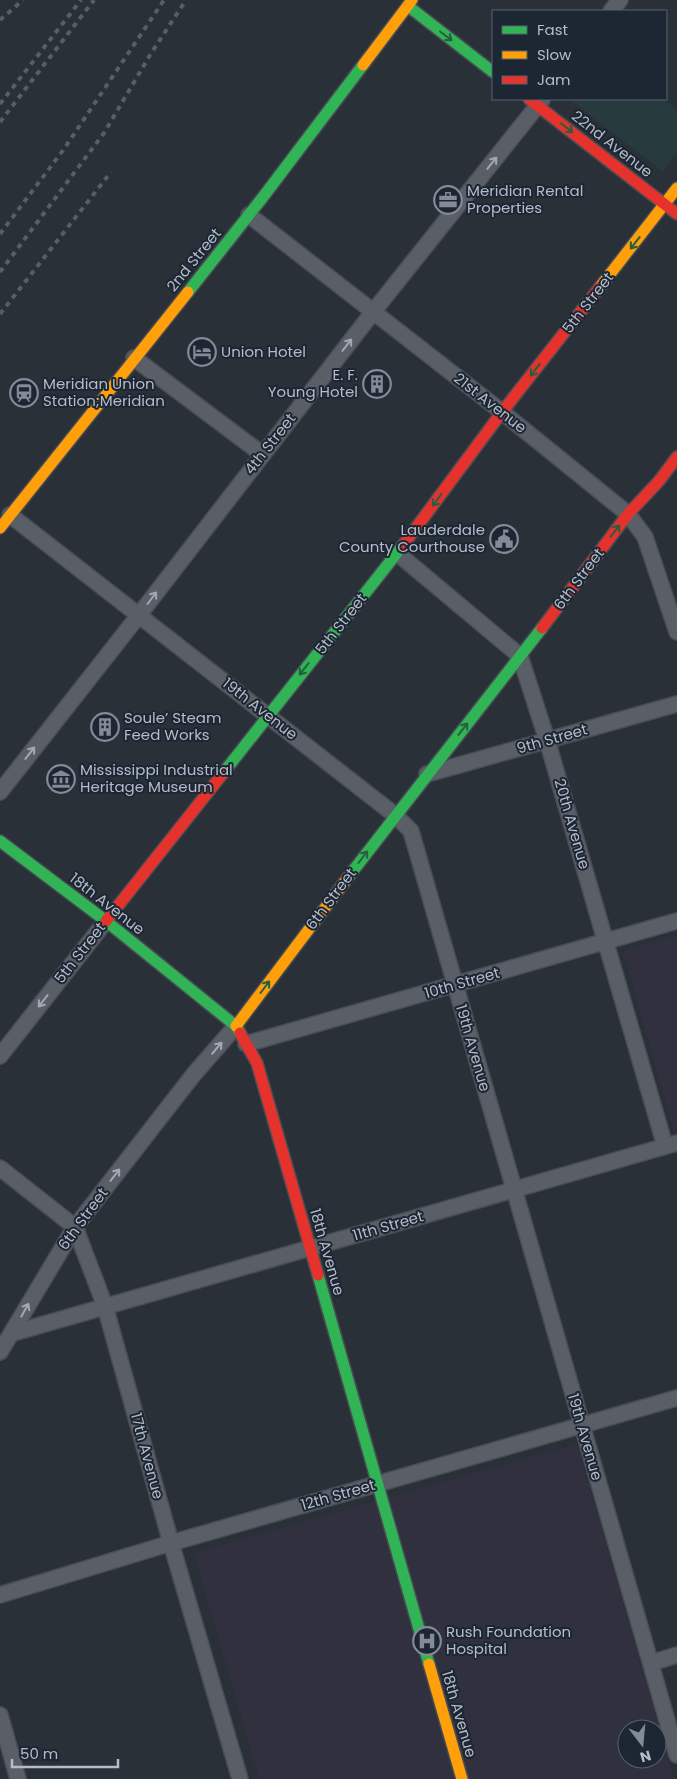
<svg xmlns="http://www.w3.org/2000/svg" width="677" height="1779" font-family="Poppins,sans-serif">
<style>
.medical{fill:#31303e;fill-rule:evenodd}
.green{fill:#273a3e}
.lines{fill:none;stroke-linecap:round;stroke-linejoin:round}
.street-casing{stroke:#484c53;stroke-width:18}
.fast-casing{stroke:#484c53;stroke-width:14}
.slow-casing{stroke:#484c53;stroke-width:14}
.jam-casing{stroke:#484c53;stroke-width:14}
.street{stroke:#5a5e66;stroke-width:15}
.fast{stroke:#30b455;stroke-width:11}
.slow{stroke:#ff9f0a;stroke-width:11}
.jam{stroke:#e5322d;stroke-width:11}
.rail{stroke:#595d64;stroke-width:4;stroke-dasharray:5 5;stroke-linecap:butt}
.oneway{stroke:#255f41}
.oneway2{stroke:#a2a9b5}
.labels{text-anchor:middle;stroke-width:4;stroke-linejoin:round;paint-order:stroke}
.street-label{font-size:15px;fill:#b4bcc9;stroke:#1d2633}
.poi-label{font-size:15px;fill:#b4bcc9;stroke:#1d2633;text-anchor:start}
</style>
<rect width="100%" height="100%" fill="#2a3038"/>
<g class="medical">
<path d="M 677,935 L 677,1142 L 623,951 Z"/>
<path d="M 577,1444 L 674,1779 L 259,1779 L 194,1553 ZM 627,1729 L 657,1729 L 657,1759 L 627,1759 Z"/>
</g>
<path class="green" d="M 569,99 L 663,99 L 677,109 L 677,152 L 662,171 Z"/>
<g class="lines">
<defs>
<g id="street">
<path d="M 611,11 L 620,0"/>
<path d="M 249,215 L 502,412 L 628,514 L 645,537 L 677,632"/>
<path d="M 134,358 L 262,454"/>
<path d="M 10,515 L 395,815 L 411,831 L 677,1755"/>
<path d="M 397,553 L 520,656 L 547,740 L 665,1146"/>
<path d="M 427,774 L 677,704"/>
<path d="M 0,792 L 139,615 L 373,312 L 542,100"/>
<path d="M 246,1044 L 677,921"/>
<path d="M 0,1056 L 106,921"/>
<path d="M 0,1168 L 75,1227 L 105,1306 L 171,1543 L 240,1779"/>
<path d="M 13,1333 L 677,1143"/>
<path d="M 0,1352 L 75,1227 L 194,1074 L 236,1026"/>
<path d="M 0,1595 L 171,1543 L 677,1398"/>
<path d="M 651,1663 L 677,1655"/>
<path d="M 0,1715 L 18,1779"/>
</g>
<g id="fast">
<path d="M 408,6 L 493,72"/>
<path d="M 188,292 L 263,197 L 363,65"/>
<path d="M 224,772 L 404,544"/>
<path d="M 0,841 L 106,921 L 236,1026 L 240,1033"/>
<path d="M 349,876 L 542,628"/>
<path d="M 318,1275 L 429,1664"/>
</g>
<g id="slow">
<path d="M 363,65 L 412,0"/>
<path d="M 600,287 L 677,188"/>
<path d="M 0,528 L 188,292"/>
<path d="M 236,1026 L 349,876"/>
<path d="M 429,1664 L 462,1779"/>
</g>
<g id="jam">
<path d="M 529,99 L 677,214"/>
<path d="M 404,544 L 502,412 L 600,287"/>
<path d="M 542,628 L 628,514 L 659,481 L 677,457"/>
<path d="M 106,921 L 224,772"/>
<path d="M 240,1033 L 257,1063 L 318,1275"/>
</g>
</defs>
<use href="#street" class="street-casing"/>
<use href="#fast" class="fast-casing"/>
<use href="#slow" class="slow-casing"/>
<use href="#jam" class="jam-casing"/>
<use href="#street" class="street"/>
<use href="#fast" class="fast"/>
<use href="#slow" class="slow"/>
<use href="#jam" class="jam"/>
<g class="rail">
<path d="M 0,20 L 23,0"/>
<path d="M 0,104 L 81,0"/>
<path d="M 0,122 L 94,0"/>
<path d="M 0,234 L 64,149 L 164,0"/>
<path d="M 0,272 L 104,133 L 150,55 L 186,0"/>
<path d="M 0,314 L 111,172"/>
</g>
</g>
<defs><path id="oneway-shaft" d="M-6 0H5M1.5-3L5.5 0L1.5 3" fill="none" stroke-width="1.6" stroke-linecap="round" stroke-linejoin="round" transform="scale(1.25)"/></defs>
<g class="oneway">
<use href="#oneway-shaft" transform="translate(446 36) rotate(37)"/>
<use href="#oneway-shaft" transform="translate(567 128) rotate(38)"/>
<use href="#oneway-shaft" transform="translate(635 243) rotate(128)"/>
<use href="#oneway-shaft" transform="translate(535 370) rotate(128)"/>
<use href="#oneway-shaft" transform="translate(437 500) rotate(127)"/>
<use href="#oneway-shaft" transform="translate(615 531) rotate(-53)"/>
<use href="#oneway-shaft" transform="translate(304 669) rotate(128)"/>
<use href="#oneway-shaft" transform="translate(463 729) rotate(-52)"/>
<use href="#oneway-shaft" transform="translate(363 857) rotate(-53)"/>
<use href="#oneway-shaft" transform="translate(265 987) rotate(-53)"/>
</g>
<g class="oneway2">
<use href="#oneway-shaft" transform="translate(492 163) rotate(-51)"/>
<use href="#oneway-shaft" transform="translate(347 345) rotate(-52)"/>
<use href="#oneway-shaft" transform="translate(152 598) rotate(-53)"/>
<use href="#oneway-shaft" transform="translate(30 753) rotate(-52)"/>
<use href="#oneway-shaft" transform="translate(43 1001) rotate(128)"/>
<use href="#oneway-shaft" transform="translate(217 1048) rotate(-50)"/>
<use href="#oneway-shaft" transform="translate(115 1175) rotate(-52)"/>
<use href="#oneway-shaft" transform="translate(25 1310) rotate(-61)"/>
</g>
<defs>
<symbol id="office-ring" viewBox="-11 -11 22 22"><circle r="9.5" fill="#1d2633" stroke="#848b96" stroke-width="1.5"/><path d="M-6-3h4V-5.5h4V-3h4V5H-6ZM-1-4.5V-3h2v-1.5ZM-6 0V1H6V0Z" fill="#848b96"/></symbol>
<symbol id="hotel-ring" viewBox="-11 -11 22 22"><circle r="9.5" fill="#1d2633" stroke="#848b96" stroke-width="1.5"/><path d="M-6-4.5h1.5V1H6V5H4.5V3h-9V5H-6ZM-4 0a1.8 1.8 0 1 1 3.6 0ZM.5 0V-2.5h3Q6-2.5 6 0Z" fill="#848b96"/></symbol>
<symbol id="building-ring" viewBox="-11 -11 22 22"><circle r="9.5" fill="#1d2633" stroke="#848b96" stroke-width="1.5"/><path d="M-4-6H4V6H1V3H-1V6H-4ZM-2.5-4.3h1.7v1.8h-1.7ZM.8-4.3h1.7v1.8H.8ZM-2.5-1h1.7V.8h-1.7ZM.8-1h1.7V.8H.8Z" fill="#848b96"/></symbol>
<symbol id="station-ring" viewBox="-11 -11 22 22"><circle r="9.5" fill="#1d2633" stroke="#848b96" stroke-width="1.5"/><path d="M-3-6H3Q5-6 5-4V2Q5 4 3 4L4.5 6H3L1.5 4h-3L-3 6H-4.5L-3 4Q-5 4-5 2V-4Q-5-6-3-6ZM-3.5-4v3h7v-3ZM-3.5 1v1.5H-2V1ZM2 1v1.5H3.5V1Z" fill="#848b96"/></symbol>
<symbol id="civic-ring" viewBox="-11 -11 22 22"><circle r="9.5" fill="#1d2633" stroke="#848b96" stroke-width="1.5"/><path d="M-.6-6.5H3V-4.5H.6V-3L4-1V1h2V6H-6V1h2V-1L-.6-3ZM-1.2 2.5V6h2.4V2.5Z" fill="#848b96"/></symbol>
<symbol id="museum-ring" viewBox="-11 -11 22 22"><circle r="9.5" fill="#1d2633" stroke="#848b96" stroke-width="1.5"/><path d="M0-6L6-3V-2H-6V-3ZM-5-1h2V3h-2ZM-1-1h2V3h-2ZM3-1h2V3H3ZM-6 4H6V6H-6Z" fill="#848b96"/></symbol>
<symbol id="hospital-ring" viewBox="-11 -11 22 22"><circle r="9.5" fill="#1d2633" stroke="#848b96" stroke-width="1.5"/><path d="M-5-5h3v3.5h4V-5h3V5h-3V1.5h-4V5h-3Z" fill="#848b96"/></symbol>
</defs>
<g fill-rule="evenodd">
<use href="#office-ring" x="432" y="184" width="32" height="32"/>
<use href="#hotel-ring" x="186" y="336" width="32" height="32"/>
<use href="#building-ring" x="361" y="368" width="32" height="32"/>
<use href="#station-ring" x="8" y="377" width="32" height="32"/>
<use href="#civic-ring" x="488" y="523" width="32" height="32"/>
<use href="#building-ring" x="89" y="711" width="32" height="32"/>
<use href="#museum-ring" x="45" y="763" width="32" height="32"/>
<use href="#hospital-ring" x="411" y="1625" width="32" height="32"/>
</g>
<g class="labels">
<g class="street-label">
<text transform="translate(612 144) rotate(38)" y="5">22nd Avenue</text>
<text transform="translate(194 260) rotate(-51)" y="5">2nd Street</text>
<text transform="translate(588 303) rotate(-52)" y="5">5th Street</text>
<text transform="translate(490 403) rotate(38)" y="5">21st Avenue</text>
<text transform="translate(270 444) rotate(-52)" y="5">4th Street</text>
<text transform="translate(579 579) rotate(-53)" y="5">6th Street</text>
<text transform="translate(341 624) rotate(-52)" y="5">5th Street</text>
<text transform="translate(260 709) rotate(38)" y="5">19th Avenue</text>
<text transform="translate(552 739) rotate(-16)" y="5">9th Street</text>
<text transform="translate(572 824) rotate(74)" y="5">20th Avenue</text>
<text transform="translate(331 899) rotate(-53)" y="5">6th Street</text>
<text transform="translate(107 904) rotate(38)" y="5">18th Avenue</text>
<text transform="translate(80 953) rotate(-52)" y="5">5th Street</text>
<text transform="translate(462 983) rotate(-16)" y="5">10th Street</text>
<text transform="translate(473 1048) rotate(74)" y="5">19th Avenue</text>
<text transform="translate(83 1219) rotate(-54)" y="5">6th Street</text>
<text transform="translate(388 1226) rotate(-16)" y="5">11th Street</text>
<text transform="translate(327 1252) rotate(74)" y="5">18th Avenue</text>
<text transform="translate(585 1437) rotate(74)" y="5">19th Avenue</text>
<text transform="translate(147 1456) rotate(75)" y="5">17th Avenue</text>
<text transform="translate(338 1495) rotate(-16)" y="5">12th Street</text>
<text transform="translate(459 1714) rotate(74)" y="5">18th Avenue</text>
</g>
<g class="poi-label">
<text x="467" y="196">Meridian Rental<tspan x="467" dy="17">Properties</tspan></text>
<text x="221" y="357">Union Hotel</text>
<text x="358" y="380" text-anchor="end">E. F.<tspan x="358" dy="17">Young Hotel</tspan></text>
<text x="43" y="389">Meridian Union<tspan x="43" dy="17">Station;Meridian</tspan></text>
<text x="485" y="535" text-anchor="end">Lauderdale<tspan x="485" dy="17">County Courthouse</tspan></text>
<text x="124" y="723">Soule’ Steam<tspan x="124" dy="17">Feed Works</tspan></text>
<text x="80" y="775">Mississippi Industrial<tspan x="80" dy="17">Heritage Museum</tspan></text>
<text x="446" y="1637">Rush Foundation<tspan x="446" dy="17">Hospital</tspan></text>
</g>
</g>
<rect x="492" y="10" width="175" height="90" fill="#1d2633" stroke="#59626f"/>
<rect x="502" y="26" width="25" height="8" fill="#30b455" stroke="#59626f"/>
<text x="537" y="35" font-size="15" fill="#b4bcc9">Fast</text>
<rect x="502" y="51" width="25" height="8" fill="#ff9f0a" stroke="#59626f"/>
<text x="537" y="60" font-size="15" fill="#b4bcc9">Slow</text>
<rect x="502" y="76" width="25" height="8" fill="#e5322d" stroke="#59626f"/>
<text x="537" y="85" font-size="15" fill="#b4bcc9">Jam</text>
<g transform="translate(642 1744) rotate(164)"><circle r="24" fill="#1d2633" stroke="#59626f"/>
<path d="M0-4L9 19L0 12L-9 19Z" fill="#848b96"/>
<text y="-8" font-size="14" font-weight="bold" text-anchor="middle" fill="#b4bcc9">N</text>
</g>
<path d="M12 1759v8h106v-8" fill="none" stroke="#b4bcc9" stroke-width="2.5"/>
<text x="20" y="1759" font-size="15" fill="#b4bcc9" stroke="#1d2633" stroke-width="4" paint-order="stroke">50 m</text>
</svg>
